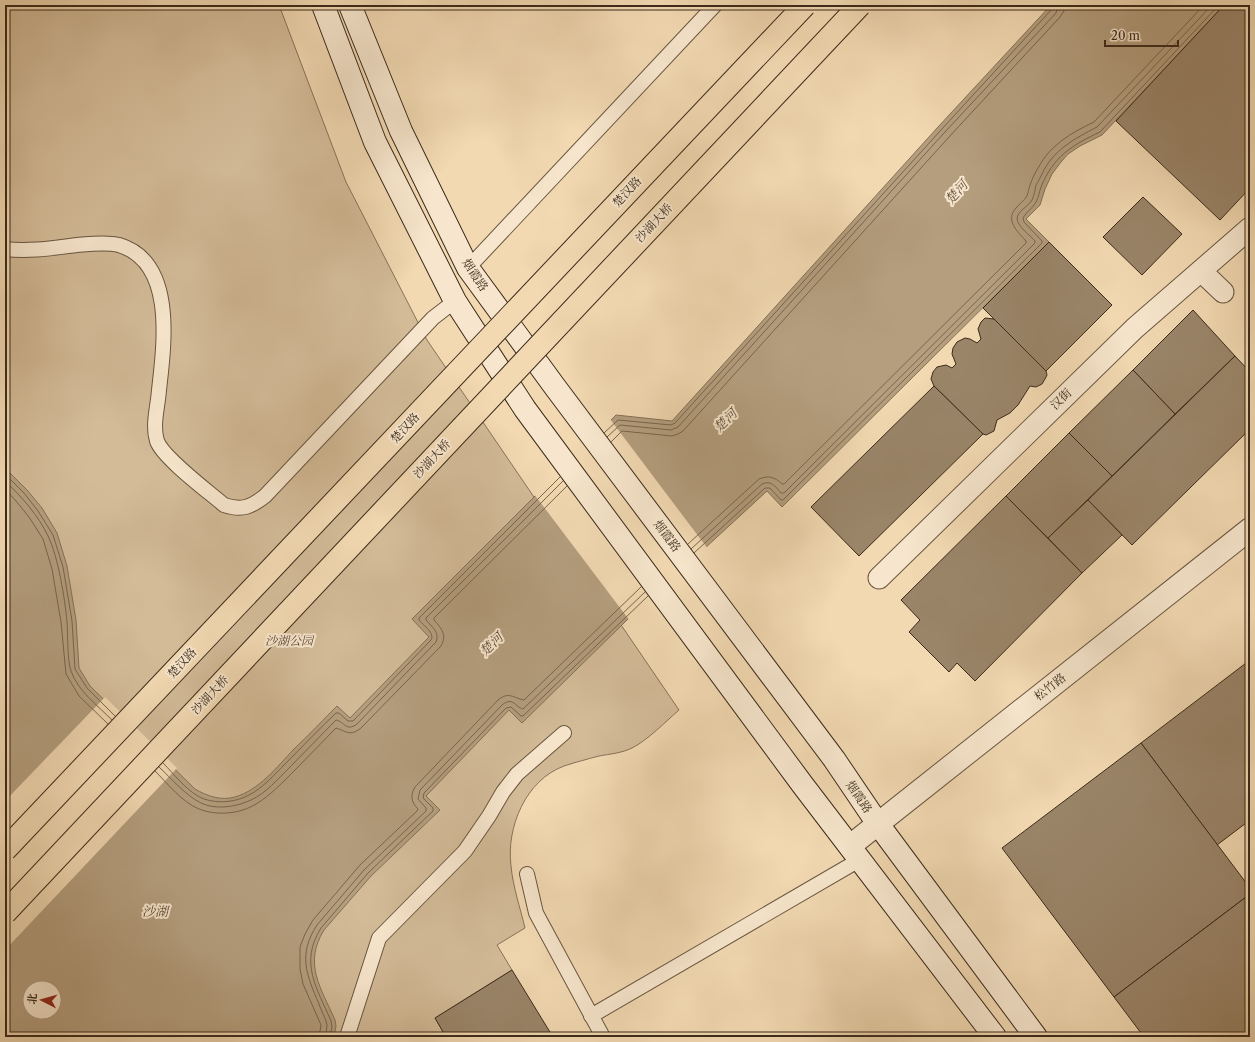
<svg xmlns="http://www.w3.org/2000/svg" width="1255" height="1042" font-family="'Libre Caslon Text','Noto Serif SC',serif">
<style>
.green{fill:#d3bb98;stroke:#877259;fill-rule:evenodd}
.water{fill:#b49e7e;stroke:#847056;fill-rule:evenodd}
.pier{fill:#f2d9b2}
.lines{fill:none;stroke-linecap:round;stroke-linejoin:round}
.shore{stroke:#78644c;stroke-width:1}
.building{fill:#9a8569;stroke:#3b2a1a}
.service-casing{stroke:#695640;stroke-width:16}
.pedestrian-casing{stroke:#695640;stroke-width:23}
.tertiary-casing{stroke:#695640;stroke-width:24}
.secondary-casing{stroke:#3b2a1a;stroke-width:24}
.service{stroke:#f7e6cd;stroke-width:14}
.pedestrian{stroke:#f7e6cd;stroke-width:21}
.tertiary{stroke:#f7e6cd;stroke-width:22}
.secondary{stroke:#f7e6cd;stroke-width:22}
.primary-bridge-casing{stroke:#3b2a1a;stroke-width:24;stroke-linecap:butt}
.primary-bridge{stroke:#f2d9b2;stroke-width:22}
.labels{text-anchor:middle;stroke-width:4;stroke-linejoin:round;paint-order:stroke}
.street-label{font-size:12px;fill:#3b2a1a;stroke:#f7e6cd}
.park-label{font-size:12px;font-style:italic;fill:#594733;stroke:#f7e6cd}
.water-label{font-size:13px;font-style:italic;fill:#5f4d38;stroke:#f7e6cd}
</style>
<rect width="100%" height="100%" fill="#f2d9b2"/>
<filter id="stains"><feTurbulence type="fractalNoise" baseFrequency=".005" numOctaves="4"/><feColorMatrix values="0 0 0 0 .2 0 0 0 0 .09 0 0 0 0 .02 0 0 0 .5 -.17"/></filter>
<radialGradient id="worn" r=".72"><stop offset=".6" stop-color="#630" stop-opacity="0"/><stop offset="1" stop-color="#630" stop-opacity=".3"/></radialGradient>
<path class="green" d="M 5,5 L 279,5 L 346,182 L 427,340 L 679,710 C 665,722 648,740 632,748 C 622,753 610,754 599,756 C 588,759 576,762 564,766 C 526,780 506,827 511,866 C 513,887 520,907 525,928 L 497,945 L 512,970 L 435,1018 L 446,1037 L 5,1037 ZM 30,988 L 54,988 L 54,1012 L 30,1012 Z"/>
<path class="water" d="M 1051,5 L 1224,5 L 1102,135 L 1080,146 L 1068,154 L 1061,162 L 1052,174 L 1045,189 L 1040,205 L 1026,219 L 1049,242 L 782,507 L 767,491 L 628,619 L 522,723 L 509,710 L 426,796 L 440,810 L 371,876 L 324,930 C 303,964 321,988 335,1020 L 336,1026 L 334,1037 L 5,1037 L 5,468 L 27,490 L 42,508 L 57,533 L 67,566 L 76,620 L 79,668 L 90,686 L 195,789 C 207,796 221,801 235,797 C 259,790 277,767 294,749 C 309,735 323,720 337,706 L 350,718 L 429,637 L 412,619 L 616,415 L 672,421 L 938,127 ZM 30,988 L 54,988 L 54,1012 L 30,1012 Z"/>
<g class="pier">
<path d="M 610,419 L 708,549 L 630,621 L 534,494 Z"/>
<path d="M 105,697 L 177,768 L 5,950 L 5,801 Z"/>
</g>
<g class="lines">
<g class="shore">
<path d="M 604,433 L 618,420 L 671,425 L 675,423 L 941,130 L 1052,9 L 1053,5"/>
<path d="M 607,437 L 620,425 L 671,430 L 678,427 L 944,133 L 1056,13 L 1058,5"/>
<path d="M 611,442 L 622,431 L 672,436 L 678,434 L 683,431 L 949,137 L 1060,17 L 1064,11 L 1064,5"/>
<path d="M 5,474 L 24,493 L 38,511 L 53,535 L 63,567 L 72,621 L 75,669 L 87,688 L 115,716"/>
<path d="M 5,481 C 22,497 38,515 48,536 C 58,556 65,599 67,622 C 68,635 67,660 71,671 C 78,691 97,705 112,720"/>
<path d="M 5,489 L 16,501 L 29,517 L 43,539 L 52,569 L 61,622 L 66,674 L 79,696 L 108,724"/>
<path d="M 688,544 L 759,479 C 768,475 775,477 782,484 L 784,484 L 1026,243 L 1026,241 C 1017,231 1005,220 1016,208 C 1019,204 1024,201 1027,196 C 1028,193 1029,188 1030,185 C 1032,179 1035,173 1038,168 C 1050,145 1071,133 1094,122 L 1204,5"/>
<path d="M 691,549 L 762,484 C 771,480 775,486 781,493 L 784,493 L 1035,243 L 1035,241 C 1030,235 1018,227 1017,219 C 1017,211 1028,207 1032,200 C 1034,196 1035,190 1036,185 C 1038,182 1040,178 1042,174 C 1053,150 1074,139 1097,127 L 1212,5"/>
<path d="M 694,553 L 765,488 L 770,488 L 781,500 L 783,500 L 1042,243 L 1042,241 L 1024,222 L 1023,218 C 1026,212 1033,208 1036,202 C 1039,197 1039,192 1041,187 C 1053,157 1072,145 1100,132 L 1219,5"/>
<path d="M 163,763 C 175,775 188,793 204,799 C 219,804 236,802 249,795 C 263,788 275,774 286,763 C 303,746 319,729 336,713 L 339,713 L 348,721 L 353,721 L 431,640 C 435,633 424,626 419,620 L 419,618 L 560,477"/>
<path d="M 159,767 C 172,779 185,795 201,803 C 216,810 236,807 251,800 C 266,793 278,779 289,768 C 305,752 320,736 336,720 C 345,722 346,732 357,724 L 436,642 C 440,632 432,627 426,620 L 426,618 L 563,481"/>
<path d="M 155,771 C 168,784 182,802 199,809 C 217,816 240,814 256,804 C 271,795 283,782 295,770 C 309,756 322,742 336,728 C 346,731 350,737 361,728 L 441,646 C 447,635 442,629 434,620 L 434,618 L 567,486"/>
<path d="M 319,1037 L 321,1025 L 303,984 L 300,969 L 300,947 L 305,934 L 313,920 L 360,865 L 417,811 L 418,809 C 411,802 410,795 415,787 L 498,700 C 509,691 513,698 524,700 L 641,587"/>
<path d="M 325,1037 C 326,1033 327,1029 327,1025 C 326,1018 321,1011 319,1004 C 306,974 298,954 317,925 L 364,870 L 426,811 L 426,808 L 418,799 L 420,790 L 502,705 C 513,696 515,707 523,709 L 645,592"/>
<path d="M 330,1037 L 332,1027 L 331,1021 C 317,988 299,963 321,928 L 368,873 L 433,811 L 433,808 L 423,798 L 424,793 L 506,708 L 511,707 L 521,716 L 523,716 L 648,596"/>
</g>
</g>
<g class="building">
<path d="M 1224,5 L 1250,5 L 1250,188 L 1220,220 L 1116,121 Z"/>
<path d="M 1143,197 L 1182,234 L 1142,275 L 1103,237 Z"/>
<path d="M 1049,242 L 1112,305 L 1046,371 L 983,308 Z"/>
<path d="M 1193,310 L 1235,356 L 1175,414 L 1133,370 Z"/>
<path d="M 985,318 L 994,319 L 1046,371 L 1047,375 L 1045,379 L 1042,384 L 1036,387 L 1030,386 L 1018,405 L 1010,413 L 997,420 L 994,431 L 986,435 L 983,434 L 934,386 L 931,379 L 933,372 L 937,367 L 946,365 L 952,368 L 956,364 L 952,354 L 953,348 L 957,342 L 965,338 L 970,339 L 977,343 L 981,339 L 978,329 L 981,322 Z"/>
<path d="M 1235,356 L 1250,372 L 1250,429 L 1132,545 L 1088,500 Z"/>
<path d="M 1133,370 L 1175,414 L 1112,476 L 1069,433 Z"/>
<path d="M 934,386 L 983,434 L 859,556 L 811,507 Z"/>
<path d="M 1069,433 L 1112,476 L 1048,538 L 1006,496 Z"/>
<path d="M 1006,496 L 1082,573 L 975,681 L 957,663 L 949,672 L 909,632 L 920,620 L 901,600 Z"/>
<path d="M 1088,500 L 1122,535 L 1082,573 L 1048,538 Z"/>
<path d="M 1250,660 L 1250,820 L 1217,845 L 1141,743 Z"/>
<path d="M 1141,743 L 1250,888 L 1250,894 L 1114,997 L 1002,848 Z"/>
<path d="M 1250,894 L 1250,1037 L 1144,1037 L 1114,997 Z"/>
<path d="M 512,970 L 553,1037 L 446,1037 L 435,1018 Z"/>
</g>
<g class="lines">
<defs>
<g id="service">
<path d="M 5,249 C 29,252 53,248 77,245 C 90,244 106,242 119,245 C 176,262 164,345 159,390 C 158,406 152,425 157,441 C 163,458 209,492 224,505 C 242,511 251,507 265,496 L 433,318 L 455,301"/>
<path d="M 468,268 L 715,5"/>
<path d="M 527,874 L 536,913 L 603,1037"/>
<path d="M 591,1016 L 861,859"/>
<path d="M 347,1037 L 379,938 L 465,851 L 489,816 L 503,792 L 517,774 L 564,733"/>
</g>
<g id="pedestrian">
<path d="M 1201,271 L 1223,292"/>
<path d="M 879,578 L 1135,328 L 1250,228"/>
</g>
<path id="tertiary" d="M 850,846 L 1250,529"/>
<g id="secondary">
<path d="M 323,5 L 375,142 L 455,301 L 525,409 L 802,784 L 995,1037"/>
<path d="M 350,5 L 401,131 L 468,268 L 555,387 L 834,759 L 878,824 L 1036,1037"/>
</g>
</defs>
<use href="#service" class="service-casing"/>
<use href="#pedestrian" class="pedestrian-casing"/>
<use href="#tertiary" class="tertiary-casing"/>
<use href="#secondary" class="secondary-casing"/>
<use href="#service" class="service"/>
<use href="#pedestrian" class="pedestrian"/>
<use href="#tertiary" class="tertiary"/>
<use href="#secondary" class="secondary"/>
<defs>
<g id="primary-bridge">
<path d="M 5,850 L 805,5"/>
<path d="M 5,913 L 860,5"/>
</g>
</defs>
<use href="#primary-bridge" class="primary-bridge-casing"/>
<use href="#primary-bridge" class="primary-bridge"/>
</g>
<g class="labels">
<g class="street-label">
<text transform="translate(627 192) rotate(-47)" y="4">楚汉路</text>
<text transform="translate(654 223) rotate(-47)" y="4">沙湖大桥</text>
<text transform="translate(475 275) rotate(57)" y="4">烟霞路</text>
<text transform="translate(1061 399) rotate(-44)" y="4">汉街</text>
<text transform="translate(405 428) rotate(-47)" y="4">楚汉路</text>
<text transform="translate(432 459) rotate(-47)" y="4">沙湖大桥</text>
<text transform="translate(667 536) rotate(53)" y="4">烟霞路</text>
<text transform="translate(182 663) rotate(-47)" y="4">楚汉路</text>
<text transform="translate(1050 687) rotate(-38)" y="4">松竹路</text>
<text transform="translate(210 695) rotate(-47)" y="4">沙湖大桥</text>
<text transform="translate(859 797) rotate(56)" y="4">烟霞路</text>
</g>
<g class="park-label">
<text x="289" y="645">沙湖公园</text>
</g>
<g class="water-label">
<text transform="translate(956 192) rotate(-48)" y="5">楚河</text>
<text transform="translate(725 420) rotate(-44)" y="5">楚河</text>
<text transform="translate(491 644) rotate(-44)" y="5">楚河</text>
<text x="155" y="916">沙湖</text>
</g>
</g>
<rect width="1255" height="1042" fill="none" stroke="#f2d9b2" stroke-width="20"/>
<rect x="6" y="6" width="1243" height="1030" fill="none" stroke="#3b2a1a" stroke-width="2"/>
<rect x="10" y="10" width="1235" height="1022" fill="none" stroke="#3b2a1a"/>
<g transform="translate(42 1000) rotate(276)"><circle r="19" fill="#f7e6cd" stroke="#ac9b85"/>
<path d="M0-3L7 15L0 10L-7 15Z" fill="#8f2418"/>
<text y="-6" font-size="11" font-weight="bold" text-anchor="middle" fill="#3b2a1a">北</text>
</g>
<path d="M1105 40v6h73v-6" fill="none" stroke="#3b2a1a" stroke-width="2"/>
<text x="1111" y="40" font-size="12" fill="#3b2a1a" stroke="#f7e6cd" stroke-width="3" paint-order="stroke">20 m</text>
<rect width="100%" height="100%" filter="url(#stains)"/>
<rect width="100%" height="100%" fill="url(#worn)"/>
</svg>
